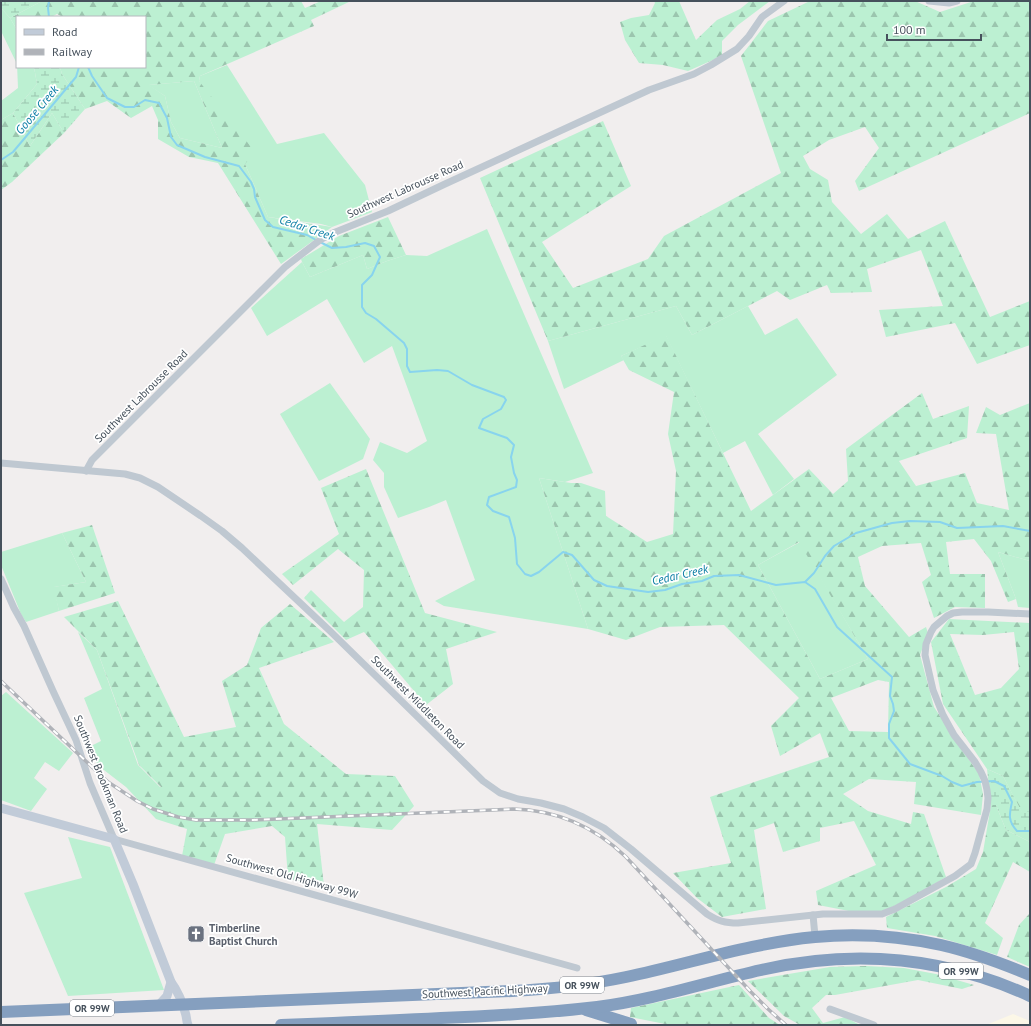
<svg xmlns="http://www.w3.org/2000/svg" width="1031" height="1026" font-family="'PT Sans',sans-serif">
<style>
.commercial{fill:#fcf7e7}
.grass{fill:#bcf0d2}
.forest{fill:url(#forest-firs);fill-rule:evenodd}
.wetland{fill:url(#wetland-marsh)}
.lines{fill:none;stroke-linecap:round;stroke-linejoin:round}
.stream{stroke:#88d4ee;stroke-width:2}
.street{stroke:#bfc8d1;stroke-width:7}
.secondary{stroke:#c1cbd8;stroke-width:9}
.highway{stroke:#859fbf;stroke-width:12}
.rail-casing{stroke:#b0b3b9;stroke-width:3.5}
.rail{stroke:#fff;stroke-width:2;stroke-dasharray:6;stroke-linecap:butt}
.labels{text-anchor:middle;stroke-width:3.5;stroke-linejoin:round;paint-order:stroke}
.shield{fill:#fff;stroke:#7e858d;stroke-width:1}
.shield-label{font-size:10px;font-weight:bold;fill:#46515c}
.street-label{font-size:11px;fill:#46515c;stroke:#fff}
.worship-label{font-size:11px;font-weight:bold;fill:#5b616d;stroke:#fff;text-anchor:start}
.water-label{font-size:12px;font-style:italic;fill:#097da4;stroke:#fff}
</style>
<defs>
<pattern id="forest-firs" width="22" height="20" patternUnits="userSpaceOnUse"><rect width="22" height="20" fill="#bcf0d2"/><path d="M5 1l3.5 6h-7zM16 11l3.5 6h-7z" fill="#9bc5ae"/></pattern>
<pattern id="wetland-marsh" width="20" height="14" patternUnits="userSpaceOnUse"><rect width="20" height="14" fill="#bcf0d2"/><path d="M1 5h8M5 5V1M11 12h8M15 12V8" fill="none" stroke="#9bc5ae"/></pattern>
</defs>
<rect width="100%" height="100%" fill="#f1eeee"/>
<path class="commercial" d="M 1013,1014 L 1030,1021 L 1030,1025 L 986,1025 Z"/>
<g class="grass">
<path d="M 1,8 L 10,18 L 17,30 L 17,67 L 34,67 L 37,84 L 13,113 L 1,120 L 1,101 L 18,88 L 17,64 L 1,31 Z"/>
<path d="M 227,65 L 277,144 L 324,133 L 365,185 L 372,212 L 332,227 L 321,224 L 268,217 L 245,164 L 199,81 L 200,76 Z"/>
<path d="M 194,81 L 222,148 L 180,138 L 171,122 L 165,96 L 148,85 Z"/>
<path d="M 487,229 L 593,473 L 565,482 L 539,478 L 588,629 L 444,606 L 435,601 L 475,580 L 446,500 L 429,507 L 398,518 L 384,487 L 384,473 L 373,460 L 380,442 L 407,453 L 427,441 L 392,346 L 364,363 L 327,299 L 267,336 L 251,308 L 302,262 L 310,277 L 363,255 L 367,269 L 387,261 L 406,255 L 427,256 Z"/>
<path d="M 676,306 L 692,335 L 748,306 L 765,335 L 797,318 L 837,375 L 758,434 L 794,479 L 773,495 L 745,441 L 723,453 L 666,336 L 621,356 L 624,360 L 564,389 L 548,341 Z"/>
<path d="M 330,383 L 370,439 L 363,459 L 319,481 L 280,414 Z"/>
<path d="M 62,533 L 86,582 L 54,587 L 59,611 L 26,622 L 21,614 L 1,565 L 1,552 Z"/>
<path d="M 800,542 L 868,659 L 820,679 L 758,565 Z"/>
<path d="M 998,552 L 1030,561 L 1030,608 L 1018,607 L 1016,599 Z"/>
<path d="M 78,632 L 97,650 L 138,765 L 161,788 L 126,787 L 100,767 L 85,749 L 101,741 L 84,698 L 102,689 Z"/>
<path d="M 6,692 L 73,753 L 59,771 L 45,762 L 34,778 L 47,789 L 31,811 L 1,800 L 1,696 Z"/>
<path d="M 68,837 L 110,847 L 164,990 L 68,996 L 24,893 L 82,878 Z"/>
</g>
<g class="forest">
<path d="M 42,1 L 301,1 L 305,8 L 321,1 L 351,1 L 311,20 L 314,26 L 200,76 L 199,81 L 255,152 L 245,164 L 268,217 L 332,227 L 281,264 L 218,163 L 189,157 L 158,139 L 158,120 L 152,106 L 131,118 L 107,101 L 85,109 L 62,74 L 60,67 L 145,67 L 145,17 L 63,17 L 57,14 L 51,17 L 17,17 L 17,30 L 10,18 ZM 194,81 L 222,148 L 180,138 L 171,122 L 165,96 L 149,85 Z"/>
<path d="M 654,1 L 679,1 L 696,40 L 717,20 L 740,9 L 750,1 L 770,1 L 738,25 L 722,41 L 722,56 L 688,71 L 663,65 L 639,63 L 625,40 L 620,22 L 631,18 L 649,15 L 655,3 Z"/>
<path d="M 810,1 L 915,1 L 940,12 L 974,1 L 1030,1 L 1030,113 L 859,191 L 855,181 L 879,148 L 865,127 L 829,140 L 803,156 L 810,169 L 828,180 L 832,202 L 861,234 L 887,214 L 908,239 L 945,221 L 990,317 L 1030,301 L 1030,345 L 977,364 L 955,323 L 886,337 L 879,310 L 943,306 L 921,250 L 867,269 L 872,292 L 831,293 L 827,285 L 790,300 L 777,291 L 692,335 L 676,306 L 548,341 L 480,178 L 603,121 L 631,186 L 542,242 L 573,288 L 648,259 L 664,236 L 781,173 L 741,56 L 768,21 Z"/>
<path d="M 13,113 L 30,146 L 52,113 L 64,133 L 12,182 L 1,190 L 1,120 Z"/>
<path d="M 388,217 L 406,255 L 387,261 L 367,269 L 363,255 L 310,277 L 302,262 L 301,259 L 339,236 Z"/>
<path d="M 666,335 L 751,511 L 809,469 L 833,494 L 848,481 L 846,449 L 922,393 L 933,419 L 969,406 L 967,438 L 899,461 L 916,486 L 965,473 L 977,503 L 1009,510 L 996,434 L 976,433 L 986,407 L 1000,415 L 1030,403 L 1030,561 L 998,552 L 1016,599 L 1008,602 L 991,561 L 974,539 L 946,542 L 950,574 L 985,574 L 985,608 L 955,607 L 934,618 L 922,582 L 931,575 L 921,543 L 882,546 L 858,557 L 865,586 L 909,637 L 926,627 L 928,633 L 920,655 L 934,707 L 963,751 L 979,774 L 983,794 L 981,815 L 914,804 L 916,782 L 869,779 L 843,794 L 868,811 L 911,824 L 913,812 L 924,814 L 946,877 L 914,896 L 882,912 L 849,911 L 818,905 L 816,891 L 876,865 L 854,821 L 820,828 L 820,841 L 783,852 L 774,823 L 754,830 L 766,909 L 722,917 L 697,898 L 673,873 L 731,863 L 710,797 L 829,757 L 820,733 L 780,756 L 771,726 L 799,698 L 724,625 L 660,627 L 626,640 L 588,629 L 539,478 L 571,483 L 581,483 L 605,491 L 606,516 L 647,542 L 673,534 L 676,471 L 668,434 L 674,392 L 629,370 L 621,356 ZM 799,542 L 868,659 L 820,679 L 758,565 ZM 878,680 L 889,682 L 888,732 L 849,731 L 831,698 Z"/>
<path d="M 366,469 L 425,613 L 497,632 L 446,649 L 453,684 L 426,705 L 364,632 L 346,640 L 304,598 L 311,590 L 344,622 L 363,607 L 364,570 L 338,549 L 293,585 L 282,574 L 339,534 L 321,488 Z"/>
<path d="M 92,525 L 115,593 L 59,611 L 53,587 L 86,582 L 62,533 Z"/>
<path d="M 118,601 L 184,737 L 236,727 L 222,681 L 247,665 L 261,628 L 290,604 L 334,642 L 259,668 L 284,724 L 346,774 L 395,776 L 414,806 L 392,830 L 317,824 L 324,886 L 288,879 L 285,837 L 272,826 L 225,834 L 214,865 L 182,856 L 187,829 L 156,819 L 126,787 L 161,787 L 139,765 L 97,650 L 64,617 Z"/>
<path d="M 949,619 L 1030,623 L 1030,812 L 1022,813 L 1003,776 L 987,769 L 943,704 L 931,642 ZM 1014,632 L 1019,669 L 1001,688 L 975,695 L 950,634 L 983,635 Z"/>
<path d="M 991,805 L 996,805 L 1006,830 L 1030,842 L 1030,872 L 1013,862 L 985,923 L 1003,938 L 997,955 L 935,936 L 887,928 L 886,917 L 946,887 L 976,869 L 983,852 Z"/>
<path d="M 1030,913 L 1030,967 L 1007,957 L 1019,925 Z"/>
<path d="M 866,966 L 904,968 L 936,974 L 974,985 L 962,989 L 918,980 L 835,995 L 826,995 L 812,1008 L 823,1023 L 845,1017 L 860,1025 L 800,1025 L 784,1016 L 748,981 L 830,967 Z"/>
<path d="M 739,985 L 769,1018 L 780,1025 L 670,1025 L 630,1017 L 631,1008 Z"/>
</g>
<g class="wetland">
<path d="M 1,1 L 42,1 L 10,18 L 1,8 Z"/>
<path d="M 34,67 L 60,67 L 62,74 L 85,109 L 64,133 L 52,113 L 30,146 L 13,113 L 37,84 Z"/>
<path d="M 987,769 L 1003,776 L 1022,812 L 1030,812 L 1030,842 L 1006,830 L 996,805 L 991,805 Z"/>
</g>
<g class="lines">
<g class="stream">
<path d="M 49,17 L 48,8 L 49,1"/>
<path d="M 88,67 L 92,76 L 107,98 L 125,107 L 134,107 L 145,100 L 159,103 L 167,118 L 171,137 L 177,145 L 205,157 L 239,166 L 251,182 L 254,189 L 255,197 L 265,220 L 273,227 L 307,235 L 316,240"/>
<path d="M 1,160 L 13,152 L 76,77 L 79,67"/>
<path d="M 320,242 L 332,248 L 346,247 L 365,243 L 374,246 L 380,257 L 372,275 L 362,285 L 362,307 L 366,313 L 376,319 L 404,343 L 407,349 L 407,366 L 410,372 L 437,370 L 448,371 L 472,385 L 504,397 L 506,400 L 501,409 L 483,419 L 479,428 L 507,438 L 514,445 L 511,457 L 514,473 L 517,480 L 516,487 L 489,497 L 487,505 L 493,511 L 509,517 L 515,538 L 517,564 L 525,574 L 531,576 L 539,572 L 563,552 L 572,555 L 594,580 L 607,586 L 648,592 L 665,590 L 682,584 L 702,581 L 714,576 L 739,575 L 776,585 L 805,582 L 815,589 L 837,627 L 892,677 L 890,696 L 893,704 L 894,711 L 889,724 L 889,738 L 910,764 L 942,776 L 952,782 L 962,786 L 977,782 L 994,781 L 1004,786 L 1012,802 C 1009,815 1008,821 1017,831 L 1030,831"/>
<path d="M 805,582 L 814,573 L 825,556 L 834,546 L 856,533 L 892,523 L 910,521 L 940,522 L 957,528 L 1003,526 L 1030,531"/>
</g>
<g class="street">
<path d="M 929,1 L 949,3 L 957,1"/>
<path d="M 1,463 L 125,474 L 140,478 L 158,487 L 201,516 L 222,531 L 242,548 L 330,631 L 483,781 L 500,793 L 518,799 L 541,803 L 564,809 L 583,817 L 604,828 L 631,849 L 707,914 C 718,921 725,923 738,923 L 823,914 L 882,914 L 895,909 L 955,876 L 971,864 L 975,853 L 987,809 L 988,798 L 987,790 L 985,781 L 981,772 L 975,762 L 954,735 L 943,715 L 933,690 L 925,655 L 926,644 L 931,632 L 934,627 L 947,616 L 953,613 L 962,612 L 988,612 L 1030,614"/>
<path d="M 86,471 L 92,460 L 285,267 L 320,240 L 333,233 L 388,211 L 445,184 L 649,90 L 694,74 L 711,65 L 737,49 L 749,36 L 762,17 L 784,1"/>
<path d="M 1,579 L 14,608 L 24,626 L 53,691 L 76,740 L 90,783 L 114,839 L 577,968"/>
<path d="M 813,915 L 815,936"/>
<path d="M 830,1009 L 874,1025"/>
</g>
<g class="secondary">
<path d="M 1,808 L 114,839 L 133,884 L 171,982 C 177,990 183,1003 185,1012 C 187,1017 186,1020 188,1025"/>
<path d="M 158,1006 L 167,996 L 171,982"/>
</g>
<g class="highway">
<path d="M 586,1010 L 631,1024"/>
<path d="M 1,1012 L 512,991 C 550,989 588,985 626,977 C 689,964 750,943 815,937 C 857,933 900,936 941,945 C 972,952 1001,963 1030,975"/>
<path d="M 281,1025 C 334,1023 387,1021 441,1018 C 493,1016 545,1013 597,1007 C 653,1000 707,982 761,970 C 854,949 943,956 1030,996"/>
</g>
<defs>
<path id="rail" d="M 1,681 L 108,782 L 137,801 L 153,809 L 178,817 L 196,820 L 253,820 L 513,809 C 556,810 595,827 626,857 L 751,992 L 768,1009 L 786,1025"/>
</defs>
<use href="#rail" class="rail-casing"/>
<use href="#rail" class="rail"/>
</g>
<defs>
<symbol id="church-square" viewBox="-11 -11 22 22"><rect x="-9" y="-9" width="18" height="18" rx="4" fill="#6b7280" stroke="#fff"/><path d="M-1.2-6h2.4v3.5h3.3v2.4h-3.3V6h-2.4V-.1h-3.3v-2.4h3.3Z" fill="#fff"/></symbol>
</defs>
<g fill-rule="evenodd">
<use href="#church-square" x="186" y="924" width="20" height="20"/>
</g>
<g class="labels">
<g class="shield">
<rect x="939" y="963" width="44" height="16" rx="3"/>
<rect x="560" y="977" width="44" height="16" rx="3"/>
<rect x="70" y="1000" width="44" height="16" rx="3"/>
</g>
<g class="shield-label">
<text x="961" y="975">OR 99W</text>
<text x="582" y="989">OR 99W</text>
<text x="92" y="1012">OR 99W</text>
</g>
<g class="street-label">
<text transform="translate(405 189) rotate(-24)" y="4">Southwest Labrousse Road</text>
<text transform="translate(141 396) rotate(-45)" y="4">Southwest Labrousse Road</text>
<text transform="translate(418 702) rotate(45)" y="4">Southwest Middleton Road</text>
<text transform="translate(101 774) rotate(68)" y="4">Southwest Brookman Road</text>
<text transform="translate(292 876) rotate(16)" y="4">Southwest Old Highway 99W</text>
<text transform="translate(485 991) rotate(-3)" y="4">Southwest Pacific Highway</text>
</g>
<g class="worship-label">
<text x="209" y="932">Timberline<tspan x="209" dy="13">Baptist Church</tspan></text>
</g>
<g class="water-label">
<text transform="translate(37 110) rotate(-50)" y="4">Goose Creek</text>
<text transform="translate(307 228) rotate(18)" y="4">Cedar Creek</text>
<text transform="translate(680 575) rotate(-13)" y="4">Cedar Creek</text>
</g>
</g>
<rect width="1031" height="1026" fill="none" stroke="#46515c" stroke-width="4"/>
<rect x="16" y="16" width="130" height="52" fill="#ffffff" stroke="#b5b9be"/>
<rect x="24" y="29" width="20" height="6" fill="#c1cbd8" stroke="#b5b9be"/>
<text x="52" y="36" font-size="12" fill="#46515c">Road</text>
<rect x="24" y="49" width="20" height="6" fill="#b0b3b9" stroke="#b5b9be"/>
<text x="52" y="56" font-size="12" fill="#46515c">Railway</text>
<path d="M887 34v6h94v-6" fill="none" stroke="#46515c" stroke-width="2"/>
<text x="893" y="34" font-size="12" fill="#46515c" stroke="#ffffff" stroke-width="3" paint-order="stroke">100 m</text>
</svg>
